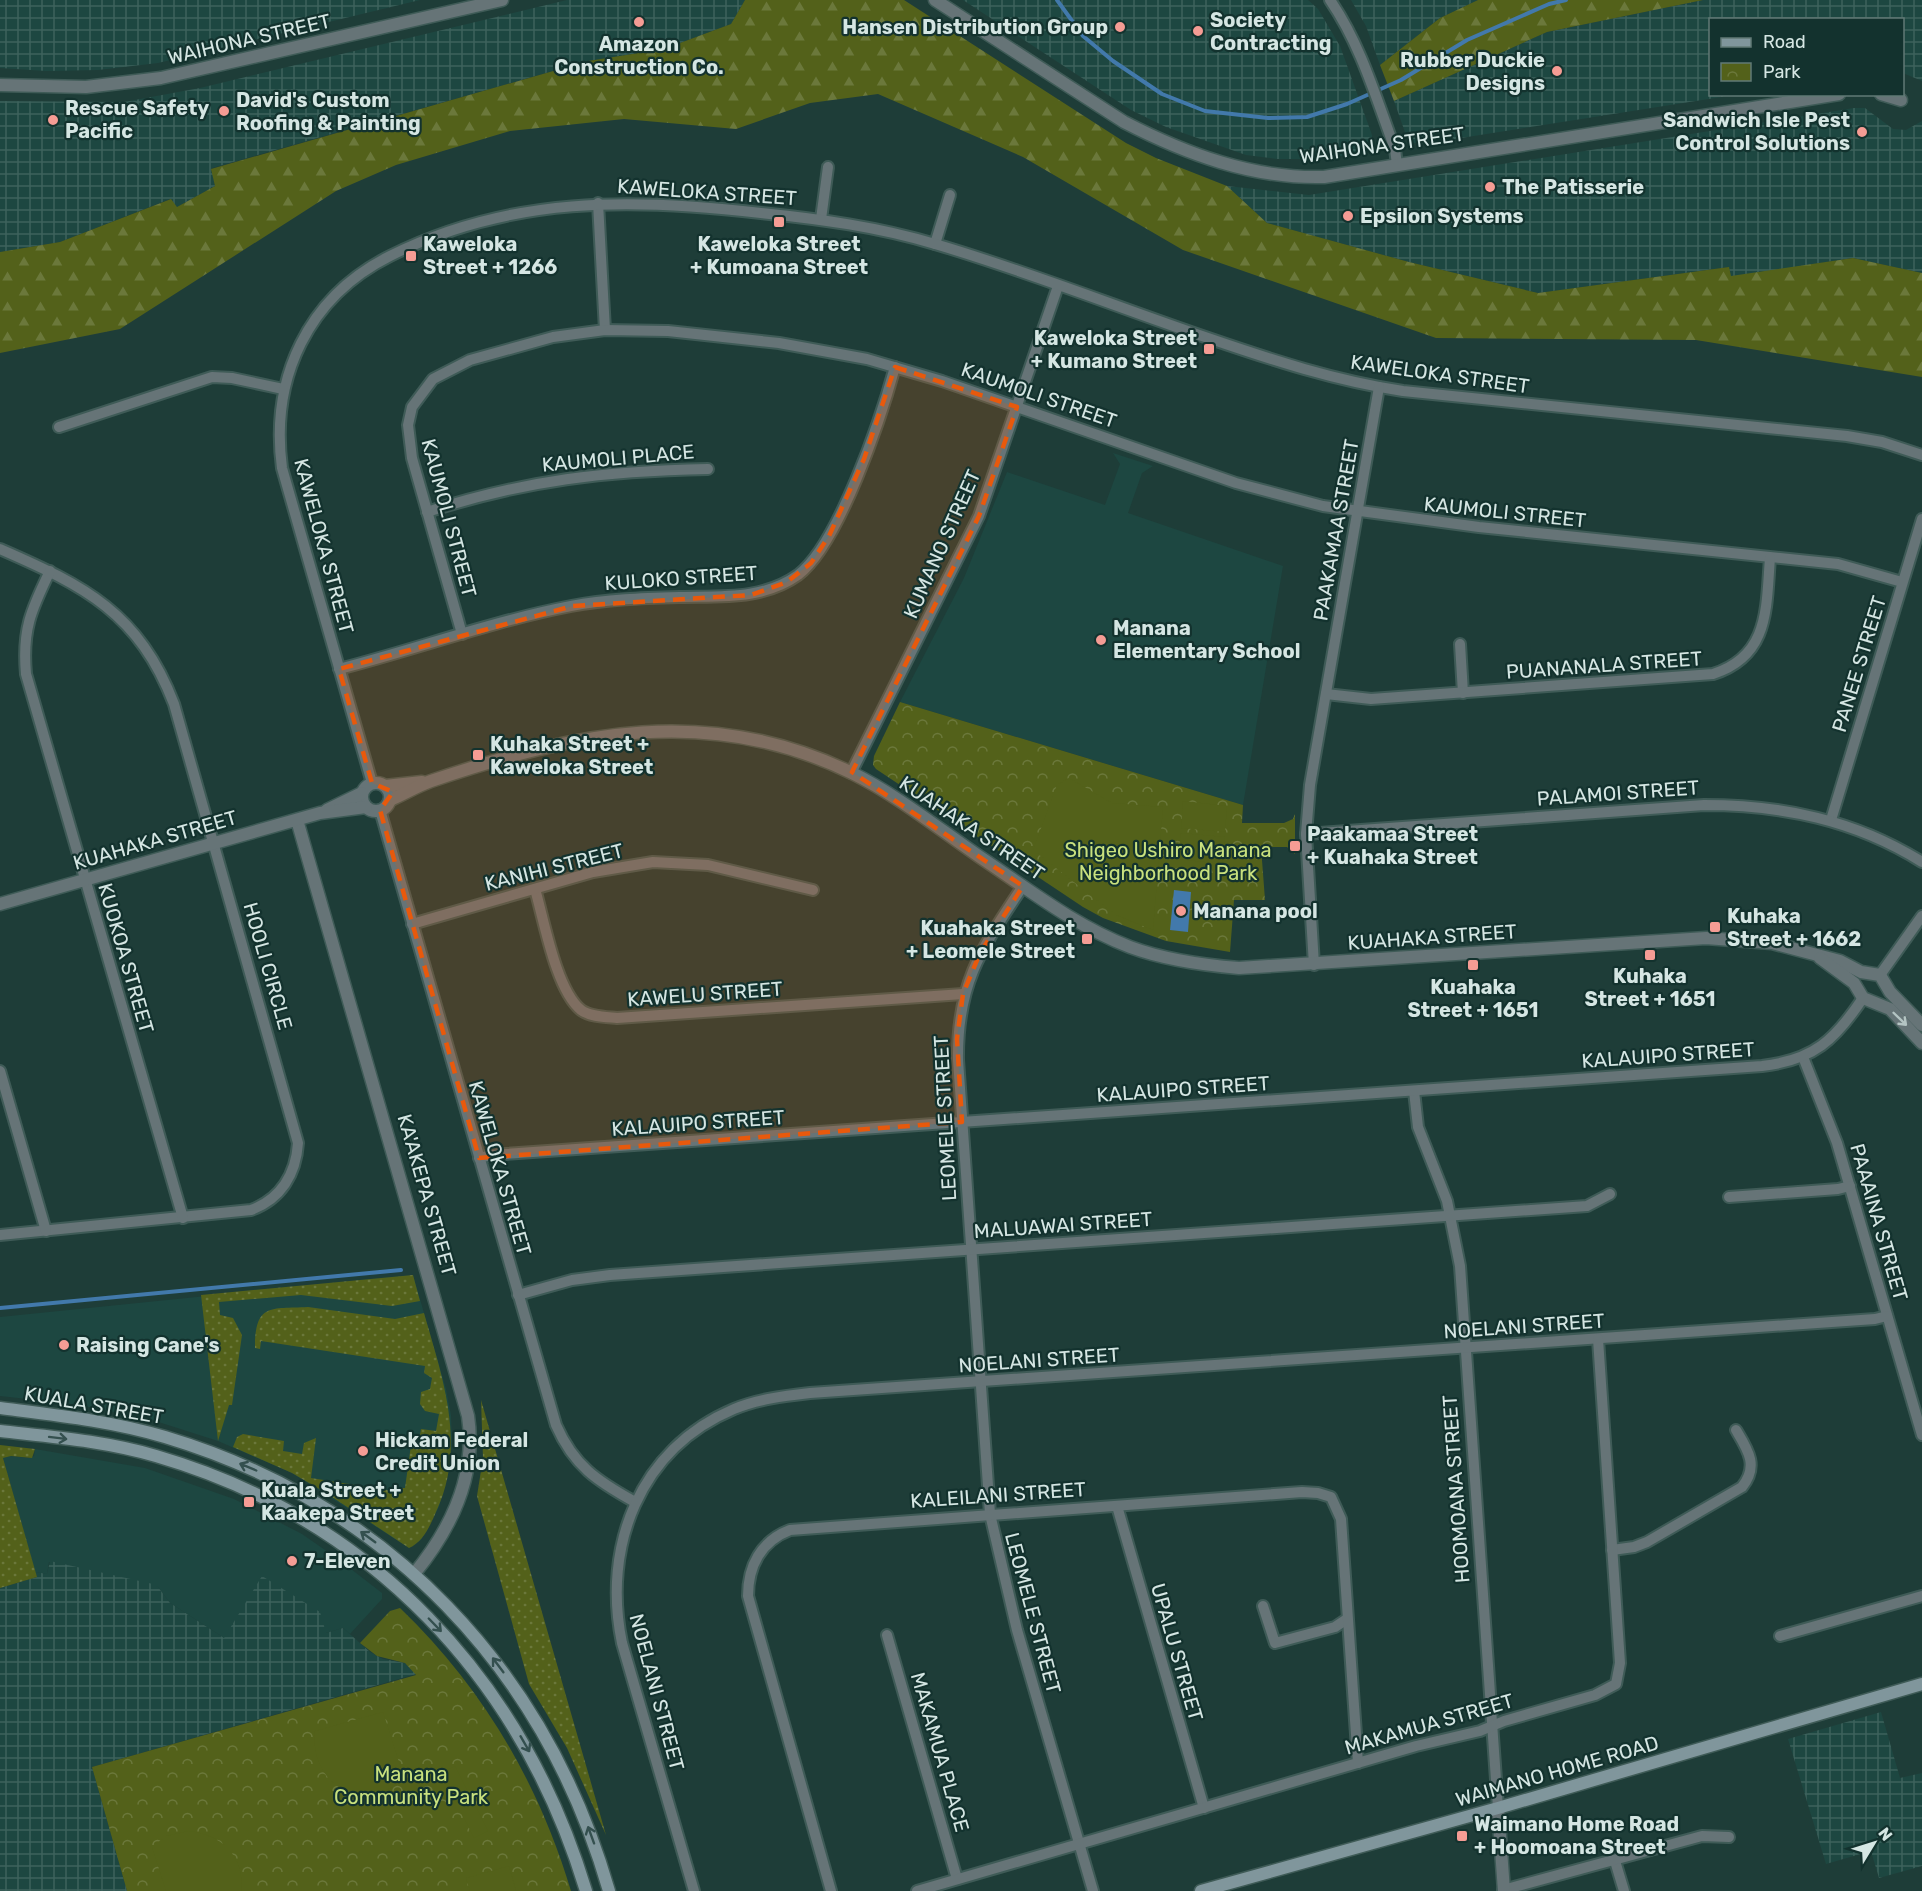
<svg xmlns="http://www.w3.org/2000/svg" width="1922" height="1891" font-family="Rubik,sans-serif">
<style>
.built{fill:#1d4741}
.industrial{fill:url(#industrial-grid)}
.grass{fill:url(#grass-dots)}
.forest{fill:url(#forest-firs)}
.park{fill:url(#park-crowns)}
.pitch{fill:#53611a}
.water{fill:#4279ab}
.lines{fill:none;stroke-linecap:round;stroke-linejoin:round}
.stream{stroke:#4279ab;stroke-width:4}
.minor-casing{stroke:#3f5b57;stroke-width:14}
.tertiary-casing{stroke:#3f5b57;stroke-width:15}
.secondary-casing{stroke:#3f5b57;stroke-width:15}
.minor{stroke:#667477;stroke-width:10}
.tertiary{stroke:#667477;stroke-width:12}
.secondary{stroke:#80969c;stroke-width:12}
.oneway{stroke:#b4c4c3}
.oneway2{stroke:#34504f}
.marked{fill:#e8590c;fill-opacity:0.2;stroke:#e8590c;stroke-width:4.5;stroke-dasharray:12 8;stroke-linejoin:round}
.poi-dot{fill:#f59c94;stroke:#13322e;stroke-width:2}
.labels{text-anchor:middle;stroke-width:4.5;stroke-linejoin:round;paint-order:stroke}
.poi-label{font-size:20px;font-weight:bold;fill:#d5e6e3;stroke:#13322e;text-anchor:start}
.street-label{font-size:20px;fill:#d5e6e3;stroke:#13322e}
.park-label{font-size:20px;fill:#c9e17e;stroke:#13322e}
</style>
<defs>
<pattern id="industrial-grid" width="8" height="8" patternUnits="userSpaceOnUse" patternTransform="scale(1.5)"><rect width="8" height="8" fill="#1d4741"/><path d="M0 4h8M4 0v8" fill="none" stroke="#3d625c"/></pattern>
<pattern id="grass-dots" width="8" height="8" patternUnits="userSpaceOnUse" patternTransform="scale(1.5)"><rect width="8" height="8" fill="#53611a"/><path d="M2 2h.1M6 6h.1" fill="none" stroke="#6b783b" stroke-width="1.8" stroke-linecap="round"/></pattern>
<pattern id="forest-firs" width="22" height="20" patternUnits="userSpaceOnUse" patternTransform="scale(1.5)"><rect width="22" height="20" fill="#53611a"/><path d="M5 1l3.5 6h-7zM16 11l3.5 6h-7z" fill="#6b783b"/></pattern>
<pattern id="park-crowns" width="20" height="18" patternUnits="userSpaceOnUse" patternTransform="scale(1.5)"><rect width="20" height="18" fill="#53611a"/><path d="M2 6a3 3 0 1 1 6 0M12 15a3 3 0 1 1 6 0" fill="none" stroke="#6b783b"/></pattern>
</defs>
<rect width="100%" height="100%" fill="#1e3d38"/>
<g class="built">
<path d="M 1113,453 L 1153,466 L 1142,473 L 1128,513 L 1283,566 L 1243,805 L 900,702 L 964,578 L 1007,472 L 1105,505 L 1120,464 Z"/>
<path d="M 413,1275 L 446,1389 L 451,1415 L 452,1440 L 450,1467 L 439,1507 L 421,1540 L 409,1548 L 292,1473 L 218,1441 L 146,1418 L 73,1404 L 0,1396 L 0,1317 Z"/>
<path d="M 35,1449 L 145,1468 L 234,1499 L 302,1534 L 338,1559 L 382,1593 L 382,1599 L 350,1634 L 343,1628 L 326,1633 L 224,1638 L 170,1603 L 158,1587 L 49,1562 L 47,1574 L 35,1572 L 3,1458 L 10,1456 L 30,1458 L 34,1456 Z"/>
</g>
<g class="industrial">
<path d="M 0,0 L 420,0 L 158,63 L 98,70 L 46,71 L 0,68 Z"/>
<path d="M 567,0 L 745,0 L 731,24 L 664,49 L 588,61 L 212,168 L 215,186 L 177,207 L 170,199 L 60,242 L 0,252 L 0,101 L 124,102 L 200,88 Z"/>
<path d="M 963,0 L 1308,0 L 1318,9 L 1340,46 L 1372,135 L 1372,143 L 1363,153 L 1318,159 L 1277,159 L 1246,155 L 1166,127 L 1131,110 Z"/>
<path d="M 1351,0 L 1478,0 L 1440,18 L 1380,65 L 1366,26 Z"/>
<path d="M 1703,0 L 1922,0 L 1922,81 L 1903,73 L 1902,20 L 1710,20 L 1710,94 L 1734,95 L 1423,144 L 1414,143 L 1406,135 L 1394,101 L 1547,32 Z"/>
<path d="M 1854,108 L 1865,108 L 1893,129 L 1906,130 L 1922,121 L 1922,273 L 1853,258 L 1730,277 L 1729,267 L 1538,293 L 1409,262 L 1267,223 L 1227,186 L 1309,195 Z"/>
<path d="M 50,1561 L 153,1584 L 158,1587 L 170,1603 L 224,1638 L 262,1576 L 320,1612 L 326,1633 L 343,1628 L 370,1652 L 383,1659 L 405,1663 L 416,1674 L 92,1767 L 127,1891 L 0,1891 L 0,1588 L 37,1577 L 35,1572 L 47,1574 Z"/>
<path d="M 1881,1712 L 1900,1778 L 1922,1773 L 1922,1866 L 1879,1878 L 1871,1851 L 1826,1864 L 1788,1739 Z"/>
</g>
<g class="grass">
<path d="M 413,1275 L 420,1301 L 392,1306 L 301,1295 L 219,1302 L 220,1315 L 233,1318 L 242,1335 L 232,1405 L 229,1405 L 218,1441 L 201,1295 Z"/>
<path d="M 308,1307 L 395,1319 L 424,1313 C 443,1380 467,1445 436,1512 C 430,1526 423,1542 409,1548 L 326,1493 L 292,1473 L 233,1447 L 237,1437 L 243,1434 L 284,1441 L 283,1451 L 302,1454 L 304,1443 L 316,1438 L 311,1478 L 400,1492 L 401,1488 L 405,1488 L 411,1445 L 418,1446 L 421,1429 L 436,1431 L 439,1414 L 425,1411 L 420,1404 L 421,1392 L 430,1389 L 432,1378 L 424,1373 L 425,1366 L 261,1341 L 260,1349 L 255,1348 C 255,1303 270,1309 308,1307 Z"/>
<path d="M 481,1400 L 606,1835 L 567,1748 L 529,1684 L 477,1496 L 483,1458 Z"/>
<path d="M 0,1445 L 35,1449 L 32,1458 L 11,1456 L 3,1458 L 37,1577 L 0,1588 Z"/>
</g>
<g class="forest">
<path d="M 745,0 L 904,0 L 1126,143 L 1156,158 L 1227,186 L 1267,223 L 1409,262 L 1538,293 L 1729,267 L 1731,276 L 1853,258 L 1922,273 L 1922,377 L 1696,340 L 1436,338 L 1183,250 L 1023,157 L 878,94 L 810,103 L 736,129 L 624,119 L 510,131 L 396,165 L 336,191 L 120,329 L 0,353 L 0,252 L 60,242 L 171,199 L 177,207 L 215,186 L 211,169 L 588,61 L 664,49 L 731,24 Z"/>
<path d="M 1478,0 L 1703,0 L 1547,32 L 1394,101 L 1380,65 L 1440,18 Z"/>
</g>
<g class="park">
<path d="M 900,702 L 1243,805 L 1242,823 L 1284,823 L 1293,819 L 1295,814 L 1295,854 L 1287,847 L 1261,847 L 1265,900 L 1234,900 L 1230,952 L 1166,941 L 1103,918 L 1083,907 L 876,769 L 873,765 L 874,756 Z"/>
<path d="M 400,1608 C 482,1687 538,1781 571,1891 L 127,1891 L 92,1767 L 416,1675 L 405,1663 L 377,1656 L 360,1643 L 390,1611 Z"/>
</g>
<g class="pitch">
<path d="M 1069,778 L 1112,803 L 1163,807 L 1153,930 L 1116,915 L 1033,850 L 1057,785 Z"/>
<path d="M 1183,801 L 1227,806 L 1225,832 L 1181,828 Z"/>
<path d="M 1181,833 L 1225,837 L 1222,864 L 1178,859 Z"/>
<path d="M 383,1712 L 404,1778 C 363,1817 309,1784 315,1731 Z"/>
<path d="M 455,1766 L 469,1794 L 455,1801 L 441,1773 Z"/>
<path d="M 474,1803 L 488,1831 L 474,1838 L 460,1810 Z"/>
<path d="M 188,1831 C 221,1834 245,1856 241,1891 L 166,1891 L 152,1847 L 166,1836 Z"/>
<path d="M 509,1866 L 516,1891 L 470,1891 L 466,1878 Z"/>
</g>
<path class="water" d="M 1174,890 L 1191,892 L 1188,932 L 1170,930 Z"/>
<g class="lines">
<g class="stream">
<path d="M 1057,0 L 1083,36 L 1113,61 L 1162,94 L 1205,111 L 1268,118 L 1307,117 L 1347,104 L 1401,80 L 1467,40 L 1549,4 L 1566,0"/>
<path d="M 0,1308 L 401,1270"/>
</g>
<defs>
<g id="minor">
<path d="M 1330,0 C 1361,45 1376,98 1395,149 L 1397,165"/>
<path d="M 598,203 L 605,330"/>
<path d="M 821,219 L 828,167"/>
<path d="M 935,244 L 950,195"/>
<path d="M 59,427 L 212,377 L 232,378 L 283,389"/>
<path d="M 427,512 C 526,480 606,471 708,469"/>
<path d="M 0,549 C 85,586 139,613 174,704 L 298,1143 C 296,1174 281,1199 251,1210 L 0,1235"/>
<path d="M 50,571 C 31,610 22,630 26,674 L 183,1218"/>
<path d="M 462,634 L 412,458 L 408,425 L 412,407 L 433,379 L 470,360 L 553,337 L 605,330 L 668,331 L 779,343 L 867,359 L 942,381 L 1236,483 L 1323,506 L 1479,527 L 1838,564 L 1902,582"/>
<path d="M 1460,644 L 1463,693"/>
<path d="M 339,669 C 417,649 493,621 571,606 C 607,599 644,598 680,597 C 721,596 763,600 798,575 C 839,544 881,418 895,367"/>
<path d="M 1326,694 L 1371,699 L 1713,674 C 1770,656 1766,607 1770,558"/>
<path d="M 851,773 L 979,516 L 1058,286"/>
<path d="M 372,783 L 282,468 C 270,378 308,297 390,256 C 509,196 633,198 761,213 C 820,219 879,227 935,244 C 1027,271 1117,307 1208,338 C 1272,360 1336,381 1403,391 L 1847,436 L 1882,442 L 1922,455"/>
<path d="M 380,810 L 556,1425 C 574,1466 597,1481 635,1502"/>
<path d="M 1831,820 L 1922,519"/>
<path d="M 1306,834 L 1704,805 C 1782,805 1855,820 1922,862"/>
<path d="M 1023,886 C 982,948 957,982 958,1060 L 990,1514 L 1017,1630 L 1093,1891"/>
<path d="M 535,889 C 544,920 556,990 581,1010 C 590,1017 606,1017 617,1018 L 963,994"/>
<path d="M 412,924 L 593,872 L 653,862 L 708,865 L 813,890"/>
<path d="M 1314,965 L 1306,834 L 1310,785 L 1379,387"/>
<path d="M 1880,975 L 1922,916"/>
<path d="M 1803,1057 L 1837,1143 L 1922,1435"/>
<path d="M 0,1071 L 46,1231"/>
<path d="M 1414,1091 L 1418,1127 L 1447,1201 L 1460,1266 L 1498,1808"/>
<path d="M 479,1158 L 491,1155 L 1762,1066 C 1814,1060 1835,1040 1863,998"/>
<path d="M 1729,1197 L 1838,1189 L 1850,1186"/>
<path d="M 518,1295 L 572,1280 L 610,1275 L 1587,1206 L 1610,1194"/>
<path d="M 1117,1506 L 1204,1808"/>
<path d="M 1612,1550 L 1634,1547 L 1647,1542 L 1742,1487 C 1759,1466 1748,1450 1736,1430"/>
<path d="M 1263,1606 L 1275,1643 L 1335,1627 L 1347,1619"/>
<path d="M 887,1635 L 957,1879"/>
<path d="M 1780,1636 L 1922,1596"/>
<path d="M 1615,1861 L 1624,1891"/>
<path d="M 1503,1890 L 1702,1836 L 1729,1837"/>
<path d="M 694,1891 L 622,1643 C 602,1547 639,1449 734,1409 C 758,1399 784,1396 810,1393 L 1875,1319 L 1887,1316"/>
<path d="M 831,1891 L 748,1596 C 748,1566 761,1541 790,1530 L 1302,1492 L 1318,1493 L 1331,1497 L 1341,1519 L 1358,1763"/>
<path d="M 917,1891 L 1416,1746 L 1480,1731 L 1504,1721 L 1595,1695 L 1616,1684 L 1620,1663 L 1598,1339"/>
</g>
<g id="tertiary">
<path d="M 935,0 L 1124,122 C 1186,154 1253,179 1324,177 L 1839,94"/>
<path d="M 0,85 L 86,87 L 161,78 L 502,0"/>
<path d="M 1881,94 L 1901,100"/>
<circle cx="376" cy="797" r="14"/>
<path d="M 385,786 L 422,782"/>
<path d="M 390,800 C 404,794 417,786 431,781 C 577,732 708,703 852,773 C 897,795 939,829 980,857 C 1028,889 1075,926 1130,947 C 1165,960 1202,965 1239,968 L 1706,938 L 1772,943 L 1840,961 L 1861,972 L 1880,975 L 1890,992 L 1922,1025"/>
<path d="M 327,810 L 362,793"/>
<path d="M 297,820 L 468,1416 C 477,1475 451,1529 414,1574"/>
<path d="M 0,904 L 320,813 L 366,807"/>
<path d="M 1820,958 L 1854,983 L 1863,998 L 1890,1009 L 1922,1043"/>
<path d="M 1498,1808 L 1504,1891"/>
</g>
<g id="secondary">
<path d="M 0,1408 C 55,1415 112,1421 165,1437 C 388,1504 545,1669 609,1891"/>
<path d="M 0,1431 C 53,1437 105,1441 156,1456 C 372,1519 522,1679 586,1891"/>
<path d="M 1201,1891 L 1498,1808 L 1922,1684"/>
</g>
</defs>
<use href="#minor" class="minor-casing"/>
<use href="#tertiary" class="tertiary-casing"/>
<use href="#secondary" class="secondary-casing"/>
<use href="#minor" class="minor"/>
<use href="#tertiary" class="tertiary"/>
<use href="#secondary" class="secondary"/>
</g>
<defs><path id="oneway-shaft" d="M-6 0H5M1.5-3L5.5 0L1.5 3" fill="none" stroke-width="1.6" stroke-linecap="round" stroke-linejoin="round" transform="scale(1.5)"/></defs>
<use class="oneway" href="#oneway-shaft" transform="translate(1900 1019) rotate(44)"/>
<g class="oneway2">
<use href="#oneway-shaft" transform="translate(58 1438) rotate(7)"/>
<use href="#oneway-shaft" transform="translate(248 1467) rotate(-157)"/>
<use href="#oneway-shaft" transform="translate(368 1537) rotate(-144)"/>
<use href="#oneway-shaft" transform="translate(435 1625) rotate(46)"/>
<use href="#oneway-shaft" transform="translate(498 1665) rotate(-127)"/>
<use href="#oneway-shaft" transform="translate(525 1744) rotate(60)"/>
<use href="#oneway-shaft" transform="translate(591 1835) rotate(-110)"/>
</g>
<path class="marked" d="M 895,367 L 1017,407 L 979,516 L 852,772 L 1023,886 L 980,953 L 963,994 L 957,1039 L 962,1122 L 479,1158 L 380,810 L 393,792 L 372,783 L 339,669 L 573,606 L 751,595 L 787,582 L 811,563 L 829,536 L 864,459 Z"/>
<g class="poi-dot">
<circle cx="639" cy="22" r="6"/>
<circle cx="1120" cy="27" r="6"/>
<circle cx="1198" cy="31" r="6"/>
<circle cx="1557" cy="71" r="6"/>
<circle cx="224" cy="111" r="6"/>
<circle cx="53" cy="120" r="6"/>
<circle cx="1862" cy="132" r="6"/>
<circle cx="1490" cy="187" r="6"/>
<circle cx="1348" cy="216" r="6"/>
<rect x="773" y="216" width="12" height="12" rx="3"/>
<rect x="405" y="250" width="12" height="12" rx="3"/>
<rect x="1203" y="343" width="12" height="12" rx="3"/>
<circle cx="1101" cy="640" r="6"/>
<rect x="472" y="749" width="12" height="12" rx="3"/>
<rect x="1289" y="840" width="12" height="12" rx="3"/>
<circle cx="1181" cy="911" r="6"/>
<rect x="1709" y="921" width="12" height="12" rx="3"/>
<rect x="1081" y="933" width="12" height="12" rx="3"/>
<rect x="1644" y="949" width="12" height="12" rx="3"/>
<rect x="1467" y="959" width="12" height="12" rx="3"/>
<circle cx="64" cy="1345" r="6"/>
<circle cx="363" cy="1451" r="6"/>
<rect x="243" y="1496" width="12" height="12" rx="3"/>
<circle cx="292" cy="1561" r="6"/>
<rect x="1456" y="1830" width="12" height="12" rx="3"/>
</g>
<g class="labels">
<g class="poi-label">
<text x="1210" y="27">Society<tspan x="1210" dy="23">Contracting</tspan></text>
<text x="1108" y="34" text-anchor="end">Hansen Distribution Group</text>
<text x="639" y="51" text-anchor="middle">Amazon<tspan x="639" dy="23">Construction Co.</tspan></text>
<text x="1545" y="67" text-anchor="end">Rubber Duckie<tspan x="1545" dy="23">Designs</tspan></text>
<text x="236" y="107">David's Custom<tspan x="236" dy="23">Roofing &amp; Painting</tspan></text>
<text x="65" y="115">Rescue Safety<tspan x="65" dy="23">Pacific</tspan></text>
<text x="1850" y="127" text-anchor="end">Sandwich Isle Pest<tspan x="1850" dy="23">Control Solutions</tspan></text>
<text x="1502" y="194">The Patisserie</text>
<text x="1360" y="223">Epsilon Systems</text>
<text x="423" y="251">Kaweloka<tspan x="423" dy="23">Street + 1266</tspan></text>
<text x="779" y="251" text-anchor="middle">Kaweloka Street<tspan x="779" dy="23">+ Kumoana Street</tspan></text>
<text x="1197" y="345" text-anchor="end">Kaweloka Street<tspan x="1197" dy="23">+ Kumano Street</tspan></text>
<text x="1113" y="635">Manana<tspan x="1113" dy="23">Elementary School</tspan></text>
<text x="490" y="751">Kuhaka Street +<tspan x="490" dy="23">Kaweloka Street</tspan></text>
<text x="1307" y="841">Paakamaa Street<tspan x="1307" dy="23">+ Kuahaka Street</tspan></text>
<text x="1193" y="918">Manana pool</text>
<text x="1727" y="923">Kuhaka<tspan x="1727" dy="23">Street + 1662</tspan></text>
<text x="1075" y="935" text-anchor="end">Kuahaka Street<tspan x="1075" dy="23">+ Leomele Street</tspan></text>
<text x="1650" y="983" text-anchor="middle">Kuhaka<tspan x="1650" dy="23">Street + 1651</tspan></text>
<text x="1473" y="994" text-anchor="middle">Kuahaka<tspan x="1473" dy="23">Street + 1651</tspan></text>
<text x="76" y="1352">Raising Cane's</text>
<text x="375" y="1447">Hickam Federal<tspan x="375" dy="23">Credit Union</tspan></text>
<text x="261" y="1497">Kuala Street +<tspan x="261" dy="23">Kaakepa Street</tspan></text>
<text x="304" y="1568">7-Eleven</text>
<text x="1474" y="1831">Waimano Home Road<tspan x="1474" dy="23">+ Hoomoana Street</tspan></text>
</g>
<g class="street-label">
<text transform="translate(249 39) rotate(-13)" y="7">WAIHONA STREET</text>
<text transform="translate(1382 145) rotate(-8)" y="7">WAIHONA STREET</text>
<text transform="translate(707 192) rotate(4)" y="7">KAWELOKA STREET</text>
<text transform="translate(1440 374) rotate(8)" y="7">KAWELOKA STREET</text>
<text transform="translate(1039 395) rotate(19)" y="7">KAUMOLI STREET</text>
<text transform="translate(618 458) rotate(-5)" y="7">KAUMOLI PLACE</text>
<text transform="translate(1505 512) rotate(6)" y="7">KAUMOLI STREET</text>
<text transform="translate(449 518) rotate(75)" y="7">KAUMOLI STREET</text>
<text transform="translate(1336 530) rotate(-80)" y="7">PAAKAMAA STREET</text>
<text transform="translate(942 544) rotate(-66)" y="7">KUMANO STREET</text>
<text transform="translate(324 546) rotate(75)" y="7">KAWELOKA STREET</text>
<text transform="translate(681 578) rotate(-4)" y="7">KULOKO STREET</text>
<text transform="translate(1859 664) rotate(-73)" y="7">PANEE STREET</text>
<text transform="translate(1604 665) rotate(-4)" y="7">PUANANALA STREET</text>
<text transform="translate(1618 793) rotate(-4)" y="7">PALAMOI STREET</text>
<text transform="translate(972 828) rotate(34)" y="7">KUAHAKA STREET</text>
<text transform="translate(155 840) rotate(-16)" y="7">KUAHAKA STREET</text>
<text transform="translate(554 867) rotate(-14)" y="7">KANIHI STREET</text>
<text transform="translate(1432 937) rotate(-4)" y="7">KUAHAKA STREET</text>
<text transform="translate(126 958) rotate(74)" y="7">KUOKOA STREET</text>
<text transform="translate(268 966) rotate(74)" y="7">HOOLI CIRCLE</text>
<text transform="translate(705 994) rotate(-4)" y="7">KAWELU STREET</text>
<text transform="translate(1668 1055) rotate(-4)" y="7">KALAUIPO STREET</text>
<text transform="translate(1183 1089) rotate(-4)" y="7">KALAUIPO STREET</text>
<text transform="translate(945 1118) rotate(-93)" y="7">LEOMELE STREET</text>
<text transform="translate(698 1123) rotate(-4)" y="7">KALAUIPO STREET</text>
<text transform="translate(500 1168) rotate(74)" y="7">KAWELOKA STREET</text>
<text transform="translate(427 1195) rotate(74)" y="7">KA'AKEPA STREET</text>
<text transform="translate(1879 1222) rotate(74)" y="7">PAAAINA STREET</text>
<text transform="translate(1063 1225) rotate(-4)" y="7">MALUAWAI STREET</text>
<text transform="translate(1524 1326) rotate(-4)" y="7">NOELANI STREET</text>
<text transform="translate(1039 1360) rotate(-4)" y="7">NOELANI STREET</text>
<text transform="translate(94 1405) rotate(10)" y="7">KUALA STREET</text>
<text transform="translate(1456 1489) rotate(-94)" y="7">HOOMOANA STREET</text>
<text transform="translate(998 1495) rotate(-4)" y="7">KALEILANI STREET</text>
<text transform="translate(1033 1613) rotate(75)" y="7">LEOMELE STREET</text>
<text transform="translate(1177 1652) rotate(74)" y="7">UPALU STREET</text>
<text transform="translate(657 1692) rotate(75)" y="7">NOELANI STREET</text>
<text transform="translate(1429 1724) rotate(-16)" y="7">MAKAMUA STREET</text>
<text transform="translate(940 1752) rotate(74)" y="7">MAKAMUA PLACE</text>
<text transform="translate(1557 1771) rotate(-16)" y="7">WAIMANO HOME ROAD</text>
</g>
<g class="park-label">
<text x="1168" y="857">Shigeo Ushiro Manana<tspan x="1168" dy="23">Neighborhood Park</tspan></text>
<text x="411" y="1781">Manana<tspan x="411" dy="23">Community Park</tspan></text>
</g>
</g>
<rect x="1709" y="18" width="195" height="78" fill="#13322e" stroke="#617a76" stroke-width="1.5"/>
<rect x="1721" y="38" width="30" height="9" fill="#80969c" stroke="#617a76" stroke-width="1.5"/>
<text x="1763" y="48" font-size="18" fill="#d5e6e3">Road</text>
<rect x="1721" y="63" width="30" height="18" fill="url(#park-crowns)" stroke="#617a76" stroke-width="1.5"/>
<text x="1763" y="78" font-size="18" fill="#d5e6e3">Park</text>
<g transform="translate(1874 1843) rotate(52)" stroke="#13322e" stroke-width="4.5" paint-order="stroke">
<path d="M0-4.5L10 22L0 15L-10 22Z" fill="#d5e6e3"/>
<text y="-9" font-size="16" font-weight="bold" text-anchor="middle" fill="#d5e6e3">N</text>
</g>
</svg>
